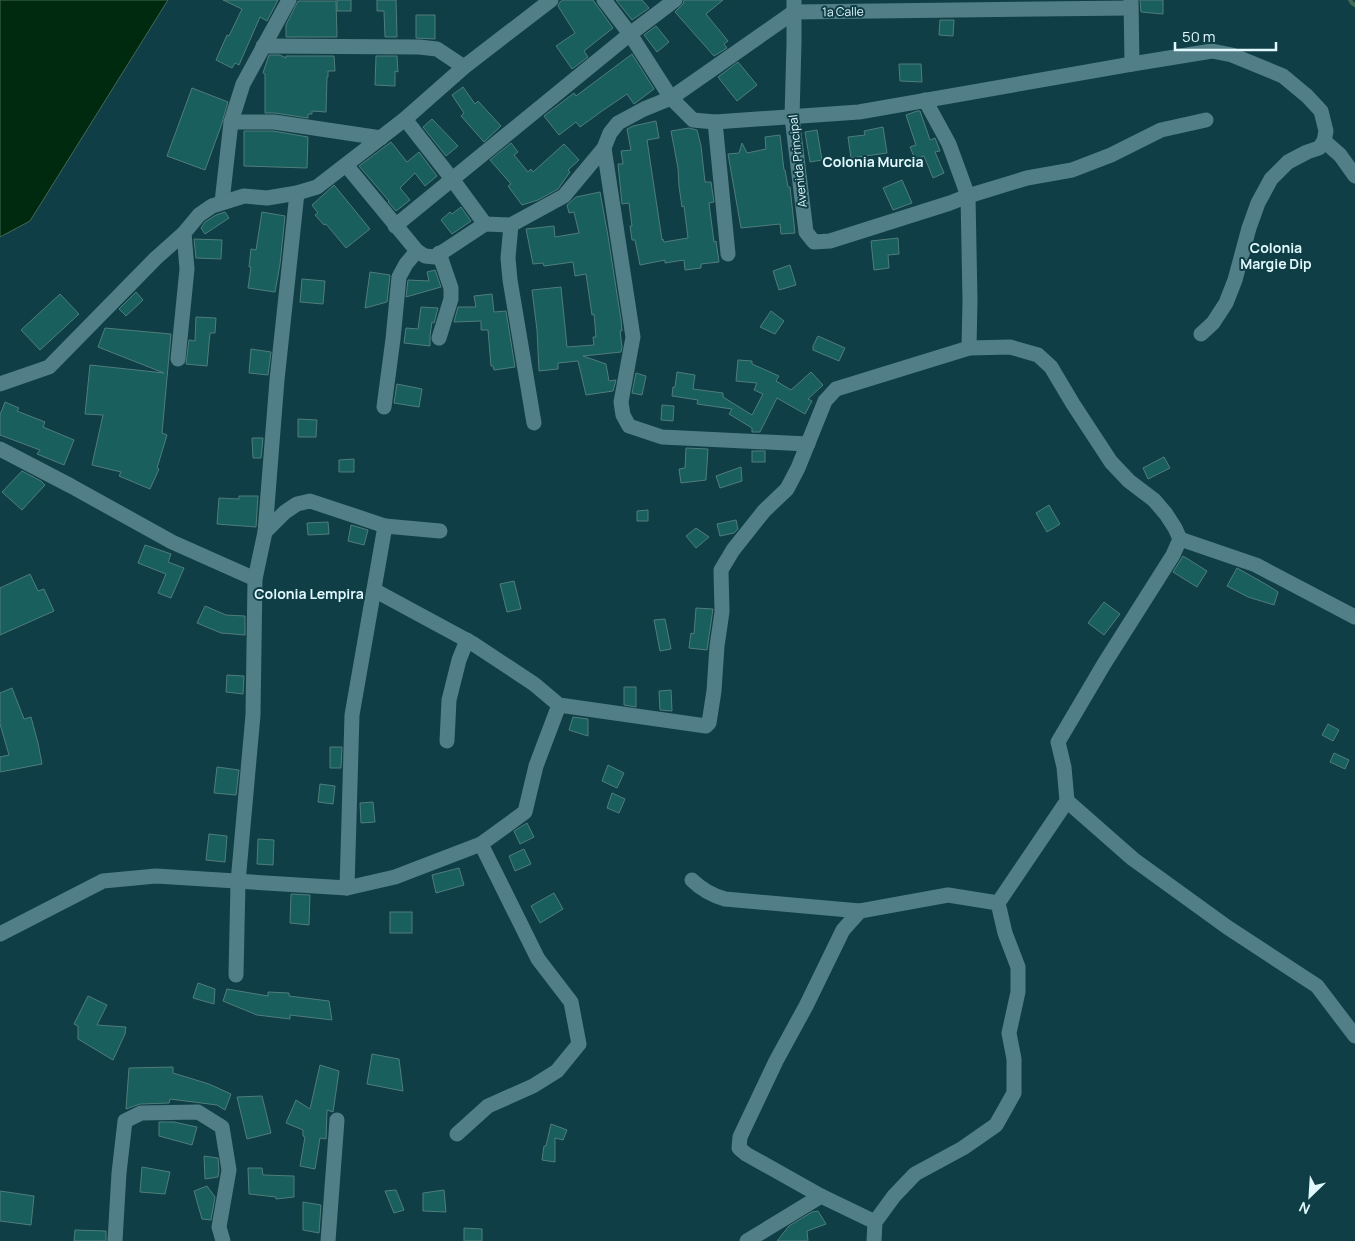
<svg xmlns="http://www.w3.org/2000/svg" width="1355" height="1241" font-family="Manrope,sans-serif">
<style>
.water{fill:#002a0f;stroke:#446856}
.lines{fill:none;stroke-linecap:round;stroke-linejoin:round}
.stream{stroke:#446856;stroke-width:4}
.building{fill:#185f5d;stroke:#507d7b}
.minor{stroke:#517e87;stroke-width:15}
.labels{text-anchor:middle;stroke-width:4;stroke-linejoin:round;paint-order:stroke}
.street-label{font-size:12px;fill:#e1f8fd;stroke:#0f3e46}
.neighbourhood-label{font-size:14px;font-weight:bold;fill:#e1f8fd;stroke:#0f3e46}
</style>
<rect width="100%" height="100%" fill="#0f3e46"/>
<path class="water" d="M 0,0 L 168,0 L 30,221 L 0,237 Z"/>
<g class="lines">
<path class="stream" d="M 1350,0 L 1352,3 L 1355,5"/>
</g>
<g class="building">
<path d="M 223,0 L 278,0 L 267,21 L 260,17 L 239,65 L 235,63 L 232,68 L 216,60 L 227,35 L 229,36 L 242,9 Z"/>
<rect x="337" y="0" width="14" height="11"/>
<path d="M 377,0 L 396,0 L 397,37 L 385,37 L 384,11 L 377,11 Z"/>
<path d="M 563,0 L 593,0 L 613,28 L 584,51 L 588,57 L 572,69 L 556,46 L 575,33 L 558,6 L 560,2 Z"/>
<path d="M 616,0 L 642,0 L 649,8 L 632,20 Z"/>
<path d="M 684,0 L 723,0 L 706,14 L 728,41 L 724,44 L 727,48 L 714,56 L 675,12 L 683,4 Z"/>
<path d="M 1140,0 L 1163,0 L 1163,14 L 1141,12 Z"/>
<path d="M 298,1 L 336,1 L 337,37 L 286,37 L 286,25 Z"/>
<path d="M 416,15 L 435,15 L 435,39 L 416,38 Z"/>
<path d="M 940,20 L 954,20 L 953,36 L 939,35 Z"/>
<path d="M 656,26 L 669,42 L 657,52 L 644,35 Z"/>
<path d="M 632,54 L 654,89 L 634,104 L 627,94 L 602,111 L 580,127 L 576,122 L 559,135 L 544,116 L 574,93 L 576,96 Z"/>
<path d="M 269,55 L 280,55 L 286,58 L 286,56 L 334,56 L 335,71 L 328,71 L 328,77 L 327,77 L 326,112 L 312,111 L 312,114 L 308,114 L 308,118 L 275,113 L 265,113 L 265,74 L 263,73 Z"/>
<path d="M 376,56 L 397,56 L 398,72 L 395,71 L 395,86 L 375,85 Z"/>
<path d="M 738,62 L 757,85 L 737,101 L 718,77 Z"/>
<path d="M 899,64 L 921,64 L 922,82 L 900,81 Z"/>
<path d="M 463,87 L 475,104 L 478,101 L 501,126 L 484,142 L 461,116 L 464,113 L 452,95 Z"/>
<path d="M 192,88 L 228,102 L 221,126 L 205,170 L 167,156 Z"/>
<path d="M 917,111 L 920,111 L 930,140 L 935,138 L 940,151 L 935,152 L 944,173 L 933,178 L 924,156 L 915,159 L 910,147 L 916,145 L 906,115 Z"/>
<path d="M 432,119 L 458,146 L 446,156 L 423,127 Z"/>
<path d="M 656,121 L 659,138 L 647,140 L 662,240 L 663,239 L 664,242 L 688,238 L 684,206 L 682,207 L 679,186 L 678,168 L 671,131 L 689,128 L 697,130 L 701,146 L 705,182 L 711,182 L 714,202 L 709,203 L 714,242 L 716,241 L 719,262 L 701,264 L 701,268 L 685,270 L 684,260 L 665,263 L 665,260 L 640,265 L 635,240 L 632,240 L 630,226 L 632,226 L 629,203 L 622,204 L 618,164 L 623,164 L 621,151 L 631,150 L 627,129 L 633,126 Z"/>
<path d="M 883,127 L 887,153 L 851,158 L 848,137 L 865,135 L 864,131 Z"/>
<path d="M 817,130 L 822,160 L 810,162 L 805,132 Z"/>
<path d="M 244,131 L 273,131 L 308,137 L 307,168 L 244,166 Z"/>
<path d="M 780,135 L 784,170 L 785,170 L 788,187 L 790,187 L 795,233 L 781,234 L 780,224 L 741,228 L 728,154 L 739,153 L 742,143 L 747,153 L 766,149 L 765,137 Z"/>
<path d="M 391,142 L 407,162 L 419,152 L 437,176 L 425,186 L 415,173 L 400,188 L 410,200 L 396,211 L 388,202 L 389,201 L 359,166 Z"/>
<path d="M 511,143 L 518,152 L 514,155 L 528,172 L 531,169 L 533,172 L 564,144 L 579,160 L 568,170 L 570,172 L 558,189 L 538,200 L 522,205 L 508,186 L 511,184 L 490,160 Z"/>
<path d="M 902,180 L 912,203 L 893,210 L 883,188 Z"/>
<path d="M 334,185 L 370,229 L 346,248 L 326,224 L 324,225 L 315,215 L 318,213 L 312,205 Z"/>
<path d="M 600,192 L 608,236 L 621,320 L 622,331 L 620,331 L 622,347 L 621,352 L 583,356 L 606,364 L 609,381 L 616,380 L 613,391 L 586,395 L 578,361 L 558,363 L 558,369 L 539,371 L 537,330 L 532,290 L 561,287 L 567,347 L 594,345 L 593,337 L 596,337 L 594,314 L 592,315 L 586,274 L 575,276 L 573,262 L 544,266 L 543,263 L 533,264 L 526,229 L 554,226 L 555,237 L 579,233 L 574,212 L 569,213 L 567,205 L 576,197 Z"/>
<path d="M 461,207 L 471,221 L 452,234 L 441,220 L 450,212 L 452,214 Z"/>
<path d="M 225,212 L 229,218 L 205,234 L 201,228 L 205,222 L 216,215 Z"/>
<path d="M 262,212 L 285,216 L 280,264 L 275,292 L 248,288 L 251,267 L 249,267 L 251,249 L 256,250 Z"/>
<path d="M 898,238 L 899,254 L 888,255 L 889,268 L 874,270 L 871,241 Z"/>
<path d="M 194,239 L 222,240 L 221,259 L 196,258 Z"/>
<path d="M 790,265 L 796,285 L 779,290 L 773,271 Z"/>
<path d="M 435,270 L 441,287 L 406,297 L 408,280 L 429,281 L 427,272 Z"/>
<path d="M 370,272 L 390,275 L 387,302 L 365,308 Z"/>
<path d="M 302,279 L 325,281 L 323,304 L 300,302 Z"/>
<path d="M 136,292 L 143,300 L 126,316 L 119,309 Z"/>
<path d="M 60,294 L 79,314 L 40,350 L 21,330 Z"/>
<path d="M 492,294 L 494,312 L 506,311 L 515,367 L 494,370 L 493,366 L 491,366 L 488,330 L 481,330 L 481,321 L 454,322 L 458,307 L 476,307 L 474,296 Z"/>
<path d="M 421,307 L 438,308 L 434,323 L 432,322 L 430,336 L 430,346 L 404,343 L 406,328 L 418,329 Z"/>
<path d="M 771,311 L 784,321 L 775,334 L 760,327 Z"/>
<path d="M 196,317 L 216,318 L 215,333 L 210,333 L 207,366 L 186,364 L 189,340 L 195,341 Z"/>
<path d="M 105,328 L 171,334 L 162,433 L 167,435 L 157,468 L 159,469 L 150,489 L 119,476 L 121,472 L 92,465 L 103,415 L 85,414 L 90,365 L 164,373 L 98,347 Z"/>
<path d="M 818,336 L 845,348 L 839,361 L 813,350 L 813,346 Z"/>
<path d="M 251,349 L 271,352 L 268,375 L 249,373 Z"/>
<path d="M 738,360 L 752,361 L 752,364 L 779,376 L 776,381 L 791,390 L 811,372 L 823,385 L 808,399 L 812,401 L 805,414 L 777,398 L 760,432 L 752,432 L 752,428 L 729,414 L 732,409 L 697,404 L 698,400 L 672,396 L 673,387 L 675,387 L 677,372 L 695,375 L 693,389 L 723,393 L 723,397 L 752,415 L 763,394 L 754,390 L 757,383 L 736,381 Z"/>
<path d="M 636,373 L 646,376 L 642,395 L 632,393 Z"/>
<path d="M 397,384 L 422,389 L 419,407 L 394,403 Z"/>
<path d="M 5,402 L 19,408 L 17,411 L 45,422 L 43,427 L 74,440 L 64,465 L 37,454 L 40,450 L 0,435 L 0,415 Z"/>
<path d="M 662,405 L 674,406 L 673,421 L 661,420 Z"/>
<path d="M 298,419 L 317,420 L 316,437 L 298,437 Z"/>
<path d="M 252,438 L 263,438 L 261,458 L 253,458 Z"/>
<path d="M 686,448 L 708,449 L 706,480 L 681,483 L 679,469 L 685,468 Z"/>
<rect x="752" y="451" width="13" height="11"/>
<path d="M 1164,457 L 1170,468 L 1148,479 L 1143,468 Z"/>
<path d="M 354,459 L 354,472 L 339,472 L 339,460 Z"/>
<path d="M 741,467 L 742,481 L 720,488 L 716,476 Z"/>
<path d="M 22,471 L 41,481 L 45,485 L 22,510 L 2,492 Z"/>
<path d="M 239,496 L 258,496 L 256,527 L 217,524 L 219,498 L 239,499 Z"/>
<path d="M 1049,505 L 1060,524 L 1047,532 L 1036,513 Z"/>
<path d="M 648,510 L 648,521 L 637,521 L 637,511 Z"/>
<path d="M 736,520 L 738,529 L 734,533 L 720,536 L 717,524 Z"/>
<path d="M 328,522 L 329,534 L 308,535 L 307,523 Z"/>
<path d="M 351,525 L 368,530 L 364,545 L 348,541 Z"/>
<path d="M 696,528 L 709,537 L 696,548 L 686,536 Z"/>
<path d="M 145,545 L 171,554 L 168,562 L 184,568 L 171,598 L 158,593 L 166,574 L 138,563 Z"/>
<path d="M 1183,556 L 1207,571 L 1197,587 L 1173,572 Z"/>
<path d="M 1237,568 L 1267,585 L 1278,592 L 1274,605 L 1248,597 L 1227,586 Z"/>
<path d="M 30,574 L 38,591 L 44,589 L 54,611 L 0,635 L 0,588 Z"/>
<path d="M 514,581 L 521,609 L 507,612 L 500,584 Z"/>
<path d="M 1104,602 L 1120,614 L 1104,635 L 1088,623 Z"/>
<path d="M 205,606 L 226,615 L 245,616 L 245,635 L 221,633 L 197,623 Z"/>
<path d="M 696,608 L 713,609 L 707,650 L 689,648 L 691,633 L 694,634 Z"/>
<path d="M 665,619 L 671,649 L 660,651 L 654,620 Z"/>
<path d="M 227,675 L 244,676 L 243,694 L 226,692 Z"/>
<path d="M 624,687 L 636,687 L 636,707 L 624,705 Z"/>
<path d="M 12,688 L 24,719 L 31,717 L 38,743 L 42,764 L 0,772 L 0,757 L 9,755 L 0,724 L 0,693 Z"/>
<path d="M 671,690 L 672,711 L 660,710 L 659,691 Z"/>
<path d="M 573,717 L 588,719 L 588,736 L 569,730 Z"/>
<path d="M 1328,724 L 1339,730 L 1333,741 L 1322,735 Z"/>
<path d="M 330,747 L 342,747 L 341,768 L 330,768 Z"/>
<path d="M 1334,753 L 1349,760 L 1345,769 L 1330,762 Z"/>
<path d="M 608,765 L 624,773 L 617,788 L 602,781 Z"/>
<path d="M 217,767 L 239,770 L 236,795 L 214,793 Z"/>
<path d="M 320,784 L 335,786 L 333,804 L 318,802 Z"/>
<path d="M 612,793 L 625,799 L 619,813 L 607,808 Z"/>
<path d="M 373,802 L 375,822 L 361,823 L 360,803 Z"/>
<path d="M 527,823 L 534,837 L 520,844 L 514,831 Z"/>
<path d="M 209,834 L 227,836 L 225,862 L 206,860 Z"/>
<path d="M 258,839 L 274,840 L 273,865 L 257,864 Z"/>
<path d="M 524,849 L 531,864 L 515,871 L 509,856 Z"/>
<path d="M 459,868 L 464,885 L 436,893 L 432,875 Z"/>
<path d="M 554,893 L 563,909 L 540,923 L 531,906 Z"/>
<path d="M 291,894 L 310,895 L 309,925 L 290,923 Z"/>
<rect x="390" y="912" width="22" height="21"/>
<path d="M 198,983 L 215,989 L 214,1004 L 193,998 Z"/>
<path d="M 227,989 L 268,996 L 268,992 L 289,993 L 289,996 L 329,1001 L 332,1020 L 290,1015 L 290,1019 L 257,1015 L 223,1001 Z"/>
<path d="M 88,996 L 107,1005 L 97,1025 L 126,1027 L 125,1034 L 113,1060 L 78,1039 L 78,1026 L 74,1024 Z"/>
<path d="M 372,1054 L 399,1059 L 403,1091 L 367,1084 Z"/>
<path d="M 320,1065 L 339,1071 L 333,1112 L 327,1110 L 326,1139 L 320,1138 L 315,1169 L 300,1166 L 305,1137 L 303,1136 L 303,1130 L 286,1123 L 296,1100 L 310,1109 Z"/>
<path d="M 173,1067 L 173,1073 L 209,1084 L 231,1094 L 225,1110 L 217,1105 L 170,1099 L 169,1103 L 140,1104 L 126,1109 L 129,1068 Z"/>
<path d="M 262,1096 L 271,1133 L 247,1139 L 237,1097 Z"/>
<path d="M 159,1122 L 174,1122 L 197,1127 L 192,1145 L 159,1136 Z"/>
<path d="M 551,1124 L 567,1130 L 563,1140 L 555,1138 L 555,1162 L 542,1160 L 544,1146 L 546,1146 Z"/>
<path d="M 204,1156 L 218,1158 L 219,1170 L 218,1177 L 205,1179 Z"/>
<path d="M 142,1167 L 170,1172 L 165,1194 L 140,1192 Z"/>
<path d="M 248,1168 L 262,1168 L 263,1175 L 294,1176 L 294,1197 L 276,1199 L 276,1197 L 249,1194 Z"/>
<path d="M 207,1186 L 215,1197 L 211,1220 L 202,1219 L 194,1191 Z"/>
<path d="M 396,1190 L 404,1210 L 394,1213 L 385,1191 Z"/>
<path d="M 444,1190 L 446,1212 L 423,1211 L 423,1193 Z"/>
<path d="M 0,1191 L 34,1196 L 31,1225 L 0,1221 Z"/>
<path d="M 303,1202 L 321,1205 L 319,1233 L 303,1230 Z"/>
<path d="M 818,1211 L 826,1224 L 807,1231 L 808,1241 L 777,1241 L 789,1226 L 812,1212 Z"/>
<path d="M 464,1228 L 482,1229 L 482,1241 L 464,1241 Z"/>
<path d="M 75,1230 L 106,1231 L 106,1241 L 74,1241 Z"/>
</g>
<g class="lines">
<g class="minor">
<path d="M 604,0 L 630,34 L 671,98 L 693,120 L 715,122 L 859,112 L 1132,64 L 1212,51 L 1232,55 L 1283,76 L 1307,96 L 1321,111 L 1326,131 L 1324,141 L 1319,148 L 1307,152 L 1288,162 L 1271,179 L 1258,203 L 1249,228 L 1235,280 L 1226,303 L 1213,323 L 1201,334"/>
<path d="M 794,0 L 794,43 L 792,117 L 806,232 L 814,242 L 830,241 L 950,203 L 968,196 L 1027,178 L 1072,170 L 1111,155 L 1161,130 L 1206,120"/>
<path d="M 1131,0 L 1132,64"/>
<path d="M 794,12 L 1131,8"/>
<path d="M 263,46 L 419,47 L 437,49 L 464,67"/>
<path d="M 925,100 L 949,144 L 968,196 L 970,300 L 969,348"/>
<path d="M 405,119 L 452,179 L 485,224"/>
<path d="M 231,122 L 274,122 L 381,138"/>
<path d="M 715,122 L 728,254"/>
<path d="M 1324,141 L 1340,155 L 1355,176"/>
<path d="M 604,148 L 633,337 L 621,402 L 623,415 L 629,426 L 662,437 L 808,444"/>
<path d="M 346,165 L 417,251 L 425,256 L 435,257 L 485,224 L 511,225 L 564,196 L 604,148 L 610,133 L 618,123 L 644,109 L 671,98 L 794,12"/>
<path d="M 222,202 L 231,122 L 243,84 L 289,0"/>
<path d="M 511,225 L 508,258 L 510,280 L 534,423"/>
<path d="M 395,226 L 630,34 L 675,0"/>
<path d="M 439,338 L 451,299 L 451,288 L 439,253"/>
<path d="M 178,359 L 187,269 L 184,233"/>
<path d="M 0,384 L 49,367 L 156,258 L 184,233 L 199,215 L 212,206 L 244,196 L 267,198 L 297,193 L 317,187 L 405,119 L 464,67 L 551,0"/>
<path d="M 384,407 L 393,339 L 399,277 L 406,264 L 417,251"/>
<path d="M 0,449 L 71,486 L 172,542 L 255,579"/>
<path d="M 265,532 L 285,512 L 297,504 L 310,501 L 385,526 L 440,531"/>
<path d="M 1180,539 L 1256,565 L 1355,617"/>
<path d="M 374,590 L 472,643 L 534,684 L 559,705 L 706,726 L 709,723 L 714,691 L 717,646 L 722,612 L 721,570 L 733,550 L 764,511 L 787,489 L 798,468 L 825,401 L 836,389 L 969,348 L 1010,347 L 1038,355 L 1051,367 L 1073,404 L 1111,462 L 1129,481 L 1154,500 L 1166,514 L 1175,528 L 1180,539 L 1173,555 L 1104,664 L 1058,742 L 1064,767 L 1067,801 L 998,903 L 1005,933 L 1018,967 L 1018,992 L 1009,1033 L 1014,1059 L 1014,1093 L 996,1125 L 963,1148 L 915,1174 L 894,1196 L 875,1222 L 874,1241"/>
<path d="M 447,741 L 449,700 L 459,660 L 467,640"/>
<path d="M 1067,801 L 1133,859 L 1227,927 L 1317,986 L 1355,1036"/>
<path d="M 692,880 C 702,890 711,895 725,899 L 860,911 L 948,895 L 998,903"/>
<path d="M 347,888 L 352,715 L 385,526"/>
<path d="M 860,911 L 843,930 L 806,1006 L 776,1061 L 740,1137 L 739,1148 L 746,1154 L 821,1196 L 875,1222"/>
<path d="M 0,934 L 103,881 L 156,876 L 347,888 L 395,877 L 481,844 L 525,812 L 536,766 L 559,705"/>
<path d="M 236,975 L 238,882 L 253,715 L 255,579 L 265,532 L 277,380 L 297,193"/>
<path d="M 457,1134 L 488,1106 L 533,1086 L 557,1071 L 579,1044 L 571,1002 L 538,959 L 481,844"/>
<path d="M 115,1241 L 119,1173 L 125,1121 L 141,1113 L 198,1112 L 222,1127 L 229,1170 L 219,1227 L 223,1241"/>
<path d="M 328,1241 L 337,1120"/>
<path d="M 747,1241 L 821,1196"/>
</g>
</g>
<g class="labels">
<g class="street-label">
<text transform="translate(843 12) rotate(-1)" y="4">1a Calle</text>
<text transform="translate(798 161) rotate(-96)" y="4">Avenida Principal</text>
</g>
<g class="neighbourhood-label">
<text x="873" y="167">Colonia Murcia</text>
<text x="1276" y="253">Colonia<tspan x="1276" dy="16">Margie Dip</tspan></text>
<text x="309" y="599">Colonia Lempira</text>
</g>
</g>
<g transform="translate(1310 1196) rotate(205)" stroke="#0f3e46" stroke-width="4" paint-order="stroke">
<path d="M0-4L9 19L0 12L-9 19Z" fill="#e1f8fd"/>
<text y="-8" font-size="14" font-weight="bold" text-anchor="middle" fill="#e1f8fd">N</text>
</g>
<path d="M1175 42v8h101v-8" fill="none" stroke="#e1f8fd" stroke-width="2.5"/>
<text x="1182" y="42" font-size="15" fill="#e1f8fd" stroke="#0f3e46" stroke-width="4" paint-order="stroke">50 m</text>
</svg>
